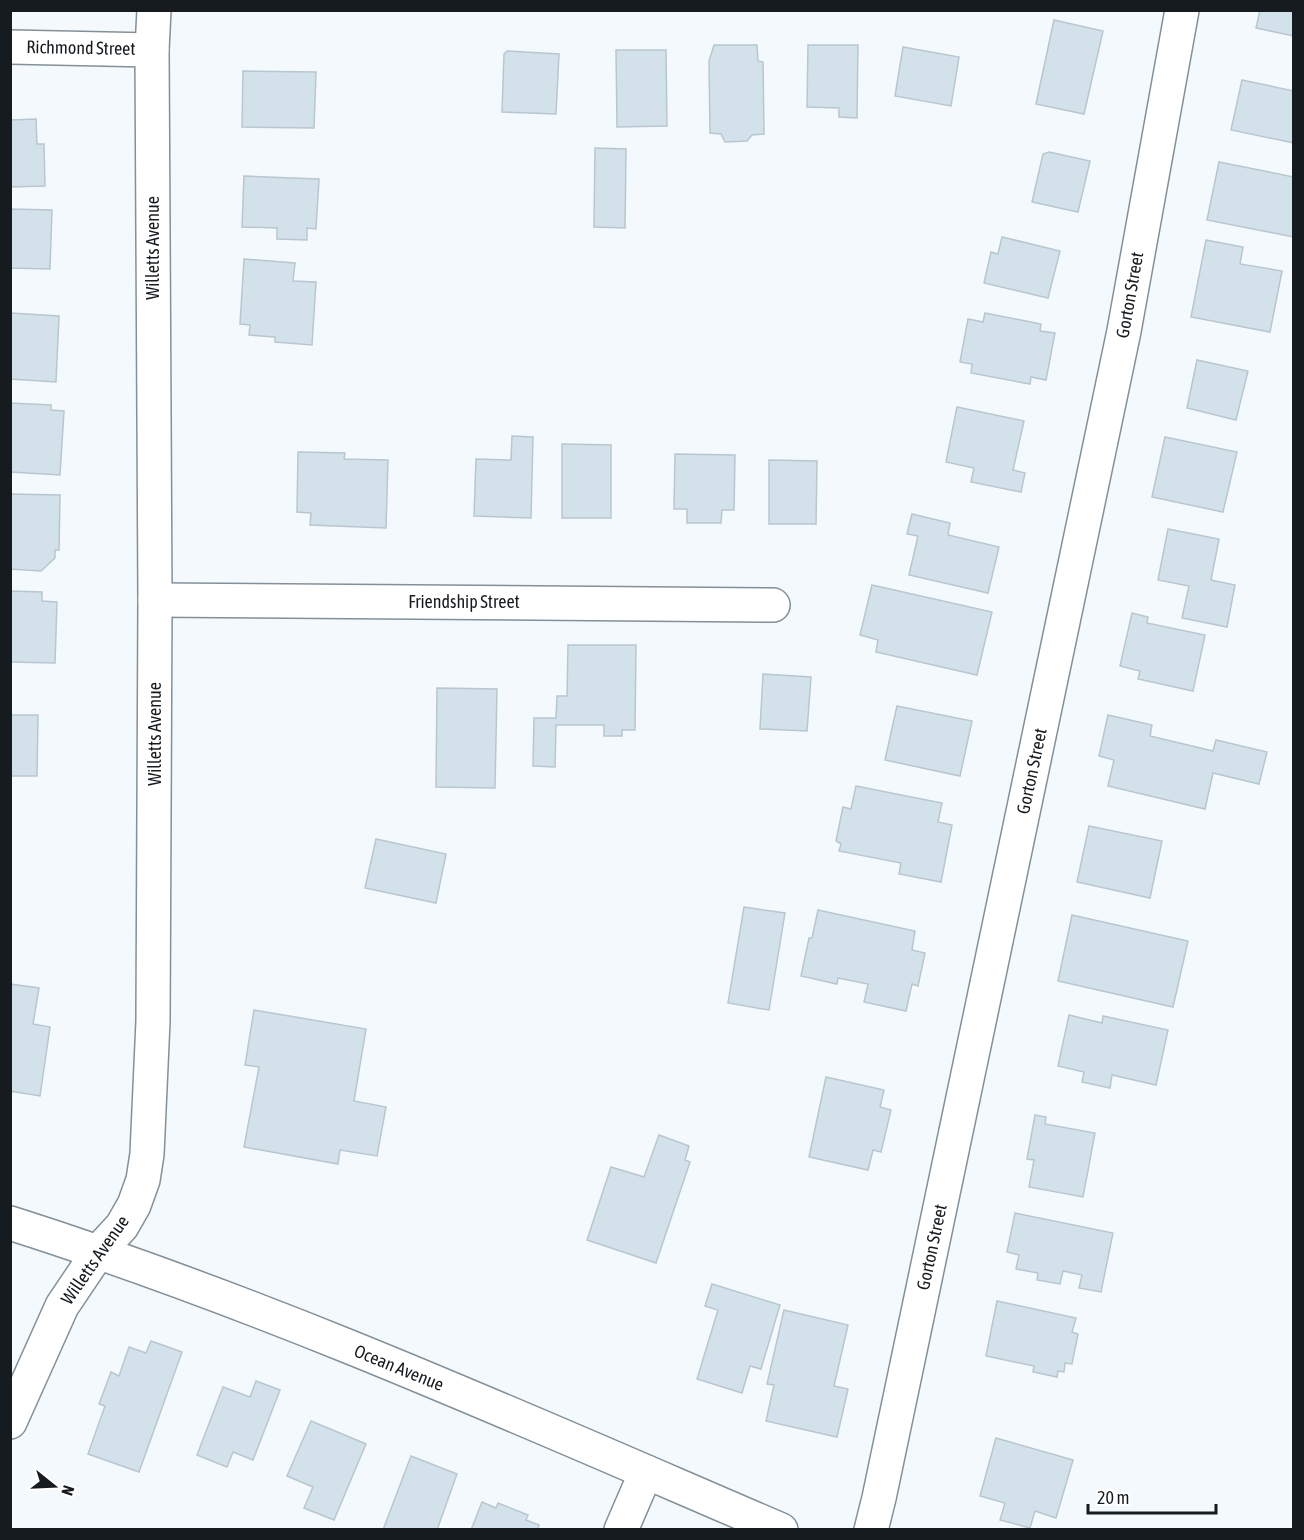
<svg xmlns="http://www.w3.org/2000/svg" width="1304" height="1540" font-family="'Asap Condensed',sans-serif">
<style>
.building{fill:#d3e1eb;stroke:#b8c6d0;stroke-width:1.5}
.lines{fill:none;stroke-linecap:round;stroke-linejoin:round}
.minor-casing{stroke:#839099;stroke-width:36}
.tertiary-casing{stroke:#839099;stroke-width:36}
.secondary-casing{stroke:#839099;stroke-width:36}
.minor{stroke:#fff;stroke-width:33}
.tertiary{stroke:#fff;stroke-width:33}
.secondary{stroke:#fff;stroke-width:33}
.labels{text-anchor:middle;stroke-width:5;stroke-linejoin:round;paint-order:stroke}
.street-label{font-size:18px;fill:#161b1f;stroke:#fff}
</style>
<rect width="100%" height="100%" fill="#f3f9fd"/>
<g class="building">
<path d="M 1260,10 L 1294,10 L 1294,36 L 1256,28 Z"/>
<path d="M 1054,20 L 1103,31 L 1084,114 L 1036,104 Z"/>
<path d="M 714,45 L 757,45 L 758,61 L 763,62 L 764,134 L 752,135 L 747,141 L 725,142 L 721,134 L 710,133 L 709,61 Z"/>
<path d="M 808,45 L 858,45 L 857,118 L 839,117 L 839,108 L 807,107 Z"/>
<path d="M 903,47 L 959,57 L 951,106 L 895,96 Z"/>
<path d="M 616,50 L 666,50 L 667,126 L 617,127 Z"/>
<path d="M 507,51 L 559,54 L 556,114 L 502,112 L 504,54 Z"/>
<path d="M 243,71 L 316,72 L 314,128 L 242,127 Z"/>
<path d="M 1242,80 L 1294,91 L 1294,143 L 1231,130 Z"/>
<path d="M 36,119 L 37,144 L 44,144 L 45,186 L 10,187 L 10,120 Z"/>
<path d="M 595,148 L 626,149 L 625,228 L 594,227 Z"/>
<path d="M 1049,152 L 1090,161 L 1078,212 L 1032,202 L 1043,154 Z"/>
<path d="M 1219,162 L 1294,177 L 1294,237 L 1207,220 Z"/>
<path d="M 244,176 L 319,179 L 316,229 L 307,228 L 307,240 L 277,239 L 277,228 L 242,227 Z"/>
<path d="M 10,209 L 52,210 L 50,269 L 10,268 Z"/>
<path d="M 1002,237 L 1060,251 L 1048,298 L 984,283 L 991,252 L 998,254 Z"/>
<path d="M 1206,240 L 1243,247 L 1240,264 L 1282,271 L 1270,332 L 1191,317 Z"/>
<path d="M 244,259 L 295,263 L 293,281 L 316,282 L 312,345 L 275,342 L 275,337 L 249,335 L 250,325 L 240,324 Z"/>
<path d="M 10,313 L 59,316 L 56,382 L 10,379 Z"/>
<path d="M 985,313 L 1041,324 L 1040,331 L 1055,333 L 1046,380 L 1031,377 L 1030,384 L 971,373 L 972,364 L 960,362 L 968,319 L 983,322 Z"/>
<path d="M 1197,360 L 1248,371 L 1236,420 L 1187,408 Z"/>
<path d="M 10,403 L 51,405 L 51,410 L 64,411 L 60,475 L 10,472 Z"/>
<path d="M 957,407 L 1024,421 L 1013,470 L 1025,473 L 1021,492 L 971,482 L 974,468 L 946,462 Z"/>
<path d="M 512,436 L 533,437 L 531,518 L 474,516 L 476,459 L 511,460 Z"/>
<path d="M 1165,437 L 1237,452 L 1223,512 L 1152,497 Z"/>
<path d="M 562,444 L 611,445 L 611,518 L 562,518 Z"/>
<path d="M 298,452 L 345,453 L 344,459 L 388,460 L 386,528 L 310,525 L 311,513 L 297,512 Z"/>
<path d="M 675,454 L 735,455 L 734,510 L 722,510 L 721,523 L 687,523 L 687,509 L 674,509 Z"/>
<path d="M 769,460 L 817,461 L 816,524 L 769,524 Z"/>
<path d="M 10,494 L 60,495 L 59,550 L 55,550 L 55,558 L 41,571 L 10,569 Z"/>
<path d="M 912,514 L 950,523 L 948,535 L 999,547 L 988,593 L 909,575 L 918,536 L 907,534 Z"/>
<path d="M 1168,529 L 1219,539 L 1211,580 L 1235,585 L 1227,627 L 1182,618 L 1189,586 L 1158,580 Z"/>
<path d="M 872,585 L 992,612 L 977,675 L 876,652 L 878,640 L 860,635 Z"/>
<path d="M 10,591 L 42,592 L 42,601 L 57,602 L 55,663 L 10,662 Z"/>
<path d="M 1132,613 L 1148,617 L 1147,623 L 1205,635 L 1193,691 L 1138,679 L 1140,671 L 1120,666 Z"/>
<path d="M 568,645 L 636,645 L 635,730 L 622,730 L 622,736 L 604,736 L 604,725 L 556,725 L 555,767 L 533,766 L 534,718 L 556,718 L 557,696 L 567,696 Z"/>
<path d="M 763,674 L 811,677 L 807,731 L 760,729 Z"/>
<path d="M 437,688 L 497,689 L 495,788 L 436,787 Z"/>
<path d="M 897,706 L 972,721 L 960,776 L 885,760 Z"/>
<path d="M 10,715 L 38,715 L 37,776 L 10,776 Z"/>
<path d="M 1108,715 L 1152,725 L 1150,736 L 1213,751 L 1216,740 L 1267,752 L 1259,784 L 1213,773 L 1205,809 L 1108,786 L 1114,760 L 1099,756 Z"/>
<path d="M 856,786 L 942,803 L 938,822 L 952,825 L 941,882 L 899,874 L 901,863 L 839,851 L 841,844 L 836,841 L 843,807 L 851,809 Z"/>
<path d="M 1089,826 L 1162,841 L 1150,898 L 1077,882 Z"/>
<path d="M 376,839 L 446,854 L 436,903 L 365,888 Z"/>
<path d="M 744,907 L 785,913 L 769,1010 L 728,1003 Z"/>
<path d="M 818,910 L 915,931 L 912,950 L 925,953 L 918,986 L 912,984 L 906,1011 L 864,1002 L 868,984 L 838,978 L 837,984 L 801,976 L 809,938 L 812,938 Z"/>
<path d="M 1072,915 L 1188,941 L 1173,1007 L 1058,981 Z"/>
<path d="M 10,984 L 39,988 L 33,1024 L 50,1027 L 40,1096 L 10,1091 Z"/>
<path d="M 254,1010 L 366,1029 L 354,1101 L 386,1107 L 377,1156 L 340,1150 L 338,1164 L 244,1147 L 259,1067 L 245,1065 Z"/>
<path d="M 1069,1015 L 1102,1023 L 1103,1016 L 1168,1030 L 1156,1085 L 1112,1075 L 1110,1088 L 1082,1082 L 1084,1072 L 1058,1066 Z"/>
<path d="M 826,1077 L 884,1090 L 880,1107 L 891,1110 L 881,1152 L 873,1150 L 868,1170 L 809,1157 Z"/>
<path d="M 1035,1115 L 1046,1117 L 1045,1124 L 1095,1133 L 1083,1197 L 1029,1187 L 1034,1160 L 1027,1159 Z"/>
<path d="M 659,1135 L 689,1146 L 685,1160 L 690,1162 L 656,1263 L 587,1240 L 611,1167 L 644,1177 Z"/>
<path d="M 1015,1213 L 1113,1233 L 1101,1292 L 1079,1288 L 1082,1275 L 1063,1271 L 1060,1284 L 1037,1280 L 1038,1273 L 1016,1269 L 1019,1255 L 1007,1252 Z"/>
<path d="M 712,1284 L 780,1305 L 761,1369 L 750,1366 L 742,1393 L 697,1379 L 718,1310 L 705,1306 Z"/>
<path d="M 997,1301 L 1076,1318 L 1072,1332 L 1078,1334 L 1072,1364 L 1065,1363 L 1064,1372 L 1058,1371 L 1057,1377 L 1033,1372 L 1034,1366 L 986,1356 Z"/>
<path d="M 784,1310 L 848,1325 L 834,1386 L 848,1389 L 837,1437 L 766,1421 L 774,1385 L 767,1384 Z"/>
<path d="M 151,1341 L 182,1352 L 139,1472 L 88,1454 L 105,1406 L 99,1404 L 111,1372 L 119,1376 L 129,1347 L 146,1353 Z"/>
<path d="M 256,1381 L 280,1390 L 253,1460 L 233,1452 L 227,1467 L 197,1455 L 223,1387 L 250,1397 Z"/>
<path d="M 311,1421 L 366,1444 L 334,1520 L 304,1508 L 313,1487 L 287,1476 Z"/>
<path d="M 996,1438 L 1073,1460 L 1056,1518 L 1035,1511 L 1030,1528 L 1000,1520 L 1005,1503 L 980,1496 Z"/>
<path d="M 411,1456 L 457,1474 L 437,1530 L 383,1530 Z"/>
<path d="M 482,1502 L 496,1508 L 498,1503 L 528,1515 L 526,1520 L 539,1525 L 538,1530 L 471,1530 Z"/>
</g>
<g class="lines">
<defs>
<g id="minor">
<path d="M 10,47 L 152,50"/>
<path d="M 155,600 L 773,605"/>
<path d="M 621,1530 L 646,1472"/>
<path d="M 871,1530 L 879,1498 L 1124,331 L 1182,10"/>
</g>
<path id="tertiary" d="M 99,1251 L 122,1226 L 134,1205 L 143,1180 L 147,1154 L 153,1021 L 155,600 L 152,50 L 154,10"/>
<g id="secondary">
<path d="M 10,1223 C 274,1307 527,1421 781,1530"/>
<path d="M 10,1422 L 62,1306 L 99,1251"/>
</g>
</defs>
<use href="#minor" class="minor-casing"/>
<use href="#tertiary" class="tertiary-casing"/>
<use href="#secondary" class="secondary-casing"/>
<use href="#minor" class="minor"/>
<use href="#tertiary" class="tertiary"/>
<use href="#secondary" class="secondary"/>
</g>
<g class="labels">
<g class="street-label">
<text transform="translate(81 48) rotate(1)" y="6">Richmond Street</text>
<text transform="translate(153 248) rotate(-90)" y="6">Willetts Avenue</text>
<text transform="translate(1130 295) rotate(-80)" y="6">Gorton Street</text>
<text x="464" y="608">Friendship Street</text>
<text transform="translate(155 734) rotate(-90)" y="6">Willetts Avenue</text>
<text transform="translate(1032 771) rotate(-78)" y="6">Gorton Street</text>
<text transform="translate(932 1247) rotate(-78)" y="6">Gorton Street</text>
<text transform="translate(95 1260) rotate(-55)" y="6">Willetts Avenue</text>
<text transform="translate(399 1368) rotate(22)" y="6">Ocean Avenue</text>
</g>
</g>
<rect width="1304" height="1540" fill="none" stroke="#161b1f" stroke-width="24"/>
<g transform="translate(54 1486) rotate(108)" stroke="#ffffff" stroke-width="4.5" paint-order="stroke">
<path d="M0-4.5L10 22L0 15L-10 22Z" fill="#161b1f"/>
<text y="-9" font-size="16" font-weight="bold" text-anchor="middle" fill="#161b1f">N</text>
</g>
<path d="M1088 1504v9h128v-9" fill="none" stroke="#161b1f" stroke-width="3"/>
<text x="1097" y="1504" font-size="18" fill="#161b1f" stroke="#ffffff" stroke-width="4.5" paint-order="stroke">20 m</text>
</svg>
